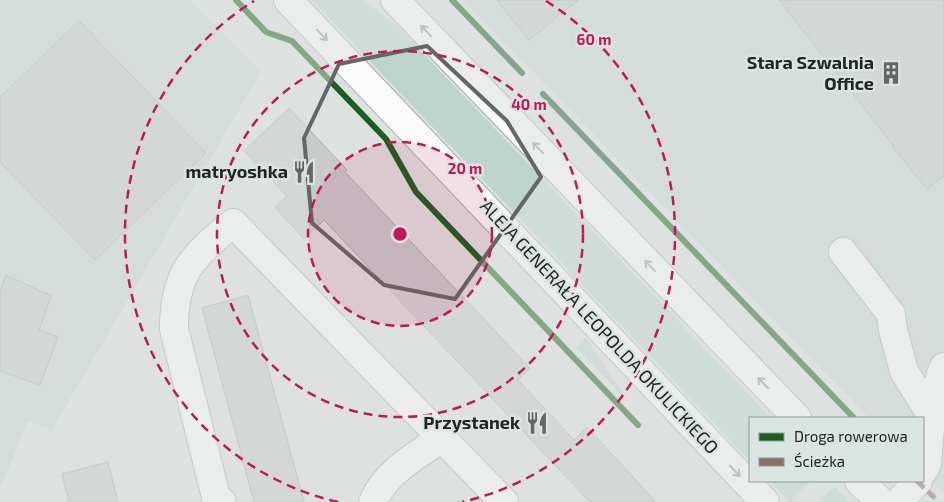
<svg xmlns="http://www.w3.org/2000/svg" width="944" height="502" font-family="'Exo 2',sans-serif">
<style>
.built{fill:#cbd8d3}
.grass{fill:#bed5ce}
.building{fill:#c7cbca;stroke:#a8acab}
.lines{fill:none;stroke-linecap:round;stroke-linejoin:round}
.minor-casing{stroke:#a7aaa9;stroke-width:30}
.major-casing{stroke:#a7aaa9;stroke-width:30}
.minor{stroke:#fafbfa;stroke-width:28}
.major{stroke:#fafbfa;stroke-width:28}
.quiet{stroke:#8d6e63;stroke-width:5;stroke-dasharray:10 5;stroke-linecap:butt}
.cycleway-casing{stroke:#dae5e1;stroke-width:9}
.cycleway{stroke:#1b5e20;stroke-width:6}
.oneway{stroke:#999b9a}
.marked{fill:none;stroke:#636766;stroke-width:4;stroke-linejoin:round}
.ring{fill:none;stroke:#c2185b;stroke-width:2.5;stroke-dasharray:9 6}
.labels{text-anchor:middle;stroke-width:5;stroke-linejoin:round;paint-order:stroke}
.poi-label{font-size:18px;font-weight:bold;fill:#222524;stroke:#dae5e1;text-anchor:end}
.street-label{font-size:18px;fill:#222524;stroke:#dae5e1}
.centre{fill:#c2185b;stroke:#dae5e1;stroke-width:2.5}
.ring-label{font-size:15px;text-anchor:middle;font-weight:bold;fill:#c2185b;stroke:#dae5e1;stroke-width:5;stroke-linejoin:round;paint-order:stroke}
</style>
<rect width="100%" height="100%" fill="#dde2e0"/>
<g class="built">
<path d="M 0,0 L 191,0 L 261,72 L 52,430 L 28,421 L 0,489 Z"/>
<path d="M 463,0 L 944,0 L 944,495 L 923,474 L 923,418 L 869,418 Z"/>
</g>
<g class="grass">
<path d="M 312,0 L 363,0 L 397,26 L 771,418 L 750,418 L 750,461 Z"/>
<path d="M 586,338 L 629,403 L 576,347 Z"/>
<path d="M 769,481 L 812,481 L 790,502 Z"/>
<path d="M 835,486 L 849,502 L 819,502 Z"/>
</g>
<g class="building">
<path d="M 497,0 L 578,0 L 529,40 Z"/>
<path d="M 779,0 L 944,0 L 944,176 L 927,189 L 893,147 L 894,146 Z"/>
<path d="M 79,21 L 206,153 L 95,260 L 0,162 L 0,97 Z"/>
<path d="M 289,108 L 347,170 L 345,172 L 530,368 L 518,380 L 574,440 L 587,427 L 656,502 L 590,502 L 324,220 L 304,239 L 275,207 L 287,196 L 244,151 Z"/>
<path d="M 6,275 L 51,296 L 39,330 L 58,337 L 40,385 L 0,371 L 0,292 Z"/>
<path d="M 248,295 L 304,502 L 254,502 L 202,308 Z"/>
<path d="M 108,462 L 118,502 L 69,502 L 62,474 Z"/>
</g>
<g class="lines">
<defs>
<g id="minor">
<path d="M 843,252 L 891,314 L 893,330 L 904,371 L 931,415"/>
<path d="M 923,471 L 927,464 L 931,415 L 941,374 L 944,367"/>
<path d="M 222,502 L 216,497 L 174,329 C 174,273 192,257 233,223 L 504,502"/>
<path d="M 373,502 C 386,471 417,456 443,437"/>
<path d="M 899,502 L 918,481"/>
</g>
<g id="major">
<path d="M 288,0 L 765,502"/>
<path d="M 395,0 L 797,418"/>
<path d="M 859,481 L 881,502"/>
</g>
</defs>
<use href="#minor" class="minor-casing"/>
<use href="#major" class="major-casing"/>
<use href="#minor" class="minor"/>
<use href="#major" class="major"/>
<path class="quiet" d="M 917,481 L 939,502"/>
<defs>
<g id="cycleway">
<path d="M 236,0 L 266,32 L 292,41 L 386,139 L 416,192 L 638,425"/>
<path d="M 452,0 L 522,73"/>
<path d="M 543,94 L 854,418"/>
</g>
</defs>
<use href="#cycleway" class="cycleway-casing"/>
<use href="#cycleway" class="cycleway"/>
</g>
<defs><path id="oneway-shaft" d="M-6 0H5M1.5-3L5.5 0L1.5 3" fill="none" stroke-width="1.6" stroke-linecap="round" stroke-linejoin="round" transform="scale(1.25)"/></defs>
<g class="oneway">
<use href="#oneway-shaft" transform="translate(426 31) rotate(-134)"/>
<use href="#oneway-shaft" transform="translate(322 35) rotate(46)"/>
<use href="#oneway-shaft" transform="translate(538 148) rotate(-134)"/>
<use href="#oneway-shaft" transform="translate(650 266) rotate(-134)"/>
<use href="#oneway-shaft" transform="translate(763 383) rotate(-134)"/>
<use href="#oneway-shaft" transform="translate(735 471) rotate(47)"/>
</g>
<path d="M0 0H944V502H0ZM 427,46 L 507,121 L 541,177 L 455,299 L 384,285 L 312,223 L 304,138 L 339,64 Z" fill="#dde2e0" fill-opacity=".55" fill-rule="evenodd"/>
<path class="marked" d="M 427,46 L 507,121 L 541,177 L 455,299 L 384,285 L 312,223 L 304,138 L 339,64 Z"/>
<circle cx="400" cy="234" r="92" fill="#c2185b" fill-opacity=".12"/>
<g class="ring">
<circle cx="400" cy="234" r="92"/>
<circle cx="400" cy="234" r="183"/>
<path d="M338 502A275 275 0 0 1 254 1M546 1A275 275 0 0 1 462 502"/>
</g>
<defs>
<symbol id="building-bare" viewBox="-9 -9 18 18"><path d="M-4-6H4V6H1V3H-1V6H-4ZM-2.5-4.3h1.7v1.8h-1.7ZM.8-4.3h1.7v1.8H.8ZM-2.5-1h1.7V.8h-1.7ZM.8-1h1.7V.8H.8Z" fill="#636766" stroke="#dae5e1" stroke-width="2.5" paint-order="stroke"/></symbol>
<symbol id="restaurant-bare" viewBox="-9 -9 18 18"><path d="M-5-6h1v4h1v-4h1v4h1v-4h1v5L-1.5 .5V6h-2V.5L-5-1ZM5-6V6H3V1.5H1.5Q1.5-4 5-6Z" fill="#636766" stroke="#dae5e1" stroke-width="2.5" paint-order="stroke"/></symbol>
</defs>
<g fill-rule="evenodd">
<use href="#building-bare" x="875" y="57" width="32" height="32"/>
<use href="#restaurant-bare" x="288" y="156" width="32" height="32"/>
<use href="#restaurant-bare" x="521" y="407" width="32" height="32"/>
</g>
<g class="labels">
<g class="poi-label">
<text x="874" y="69">Stara Szwalnia<tspan x="874" dy="21">Office</tspan></text>
<text x="288" y="178">matryoshka</text>
<text x="520" y="429">Przystanek</text>
</g>
<g class="street-label">
<text transform="translate(599 327) rotate(47)" y="6">ALEJA GENERAŁA LEOPOLDA OKULICKIEGO</text>
</g>
</g>
<circle cx="400" cy="234" r="8" class="centre"/>
<g class="ring-label">
<text x="594" y="45">60 m</text>
<text x="529" y="110">40 m</text>
<text x="465" y="174">20 m</text>
</g>
<rect x="749" y="417" width="175" height="65" fill="#dae5e1" stroke="#909895"/>
<rect x="759" y="433" width="25" height="8" fill="#1b5e20" stroke="#909895"/>
<text x="794" y="442" font-size="15" fill="#222524">Droga rowerowa</text>
<rect x="759" y="458" width="25" height="8" fill="#8d6e63" stroke="#909895"/>
<text x="794" y="467" font-size="15" fill="#222524">Ścieżka</text>
</svg>
